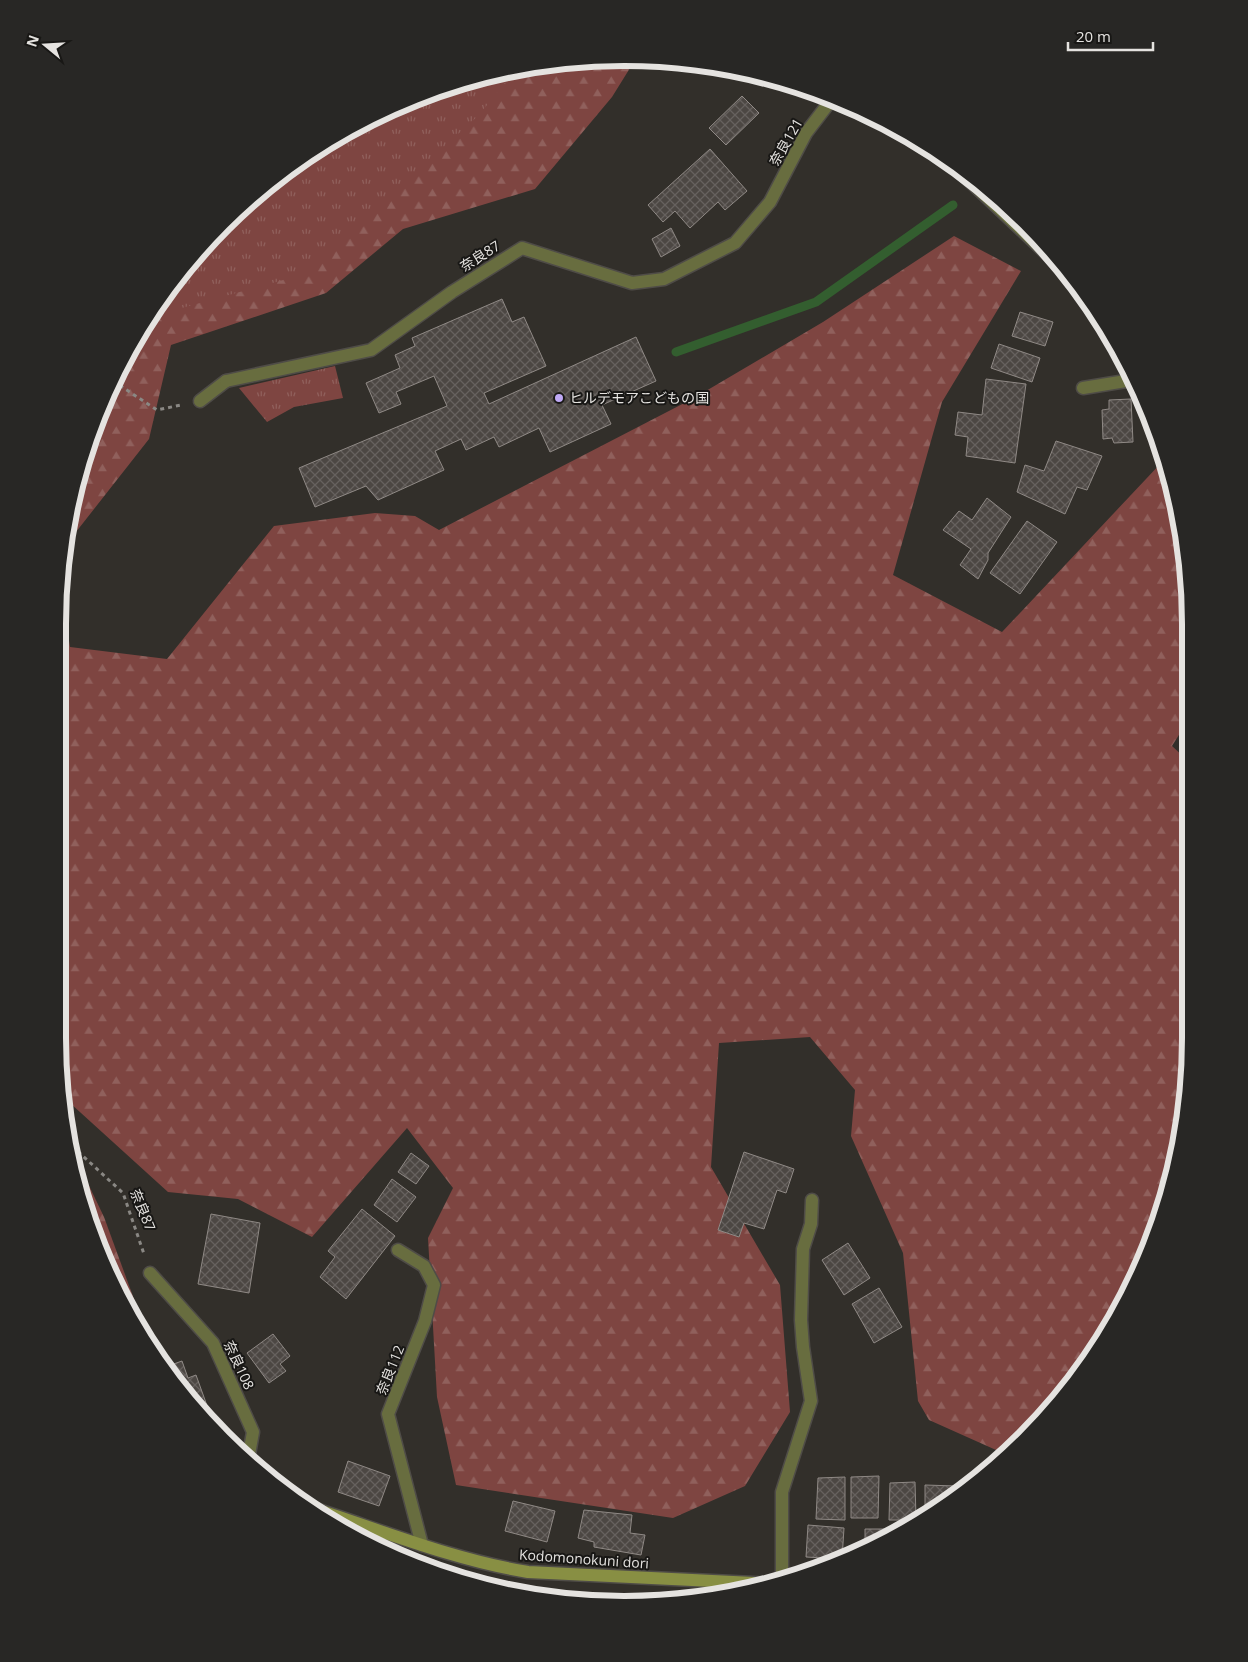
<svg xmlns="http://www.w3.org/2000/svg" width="1248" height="1662" font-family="'Open Sans','Noto Sans JP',sans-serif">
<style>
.forest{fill:url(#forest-firs)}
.park{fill:url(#park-tufts)}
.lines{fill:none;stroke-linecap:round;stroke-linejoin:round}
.stream{stroke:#335e2f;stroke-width:9}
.building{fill:url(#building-cross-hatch);stroke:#8f8985}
.lane-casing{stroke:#4f4c47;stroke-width:15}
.street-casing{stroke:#4f4c47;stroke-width:15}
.secondary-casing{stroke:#4f4c47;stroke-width:15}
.path{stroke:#8a8884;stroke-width:3;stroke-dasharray:4 4;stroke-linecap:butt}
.lane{stroke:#686d3f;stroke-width:12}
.street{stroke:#686d3f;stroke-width:12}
.secondary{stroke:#888f43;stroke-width:12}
.poi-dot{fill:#bfa9f4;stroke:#181715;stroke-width:2}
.labels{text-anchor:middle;stroke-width:4;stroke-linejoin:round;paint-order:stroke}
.street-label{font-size:14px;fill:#e5e3e0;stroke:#181715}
.poi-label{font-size:14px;fill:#e5e3e0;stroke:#181715;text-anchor:start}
.rim{fill:none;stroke:#e5e3e0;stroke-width:6}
</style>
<defs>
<pattern id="forest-firs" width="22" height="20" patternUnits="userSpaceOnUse" patternTransform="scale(1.25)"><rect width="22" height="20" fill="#7e4541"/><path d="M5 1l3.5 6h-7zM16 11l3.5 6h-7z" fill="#90605c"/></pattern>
<pattern id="park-tufts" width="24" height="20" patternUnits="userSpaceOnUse" patternTransform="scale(1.25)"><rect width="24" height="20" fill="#7e4541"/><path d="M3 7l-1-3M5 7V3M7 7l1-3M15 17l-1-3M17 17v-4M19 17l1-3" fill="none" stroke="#90605c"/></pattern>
<pattern id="building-cross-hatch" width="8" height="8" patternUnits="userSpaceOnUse" patternTransform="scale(1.25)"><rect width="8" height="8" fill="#4c4743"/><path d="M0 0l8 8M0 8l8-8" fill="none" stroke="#66615e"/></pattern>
</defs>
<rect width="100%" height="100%" fill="#322f2a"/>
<g class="forest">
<path d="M 587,59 L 635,60 L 612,97 L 535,189 L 403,229 L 326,293 L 171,345 L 149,439 L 65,546 L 77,478 L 116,374 L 153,309 L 223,224 L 279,174 L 374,116 L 478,77 Z"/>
<path d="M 954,236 L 1021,271 L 942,402 L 893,575 L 1002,632 L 1162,462 L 1186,550 L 1187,722 L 1172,746 L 1187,760 L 1189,1075 L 1161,1220 L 1115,1321 L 1050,1412 L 1005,1454 L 929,1420 L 918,1401 L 903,1253 L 851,1136 L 855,1090 L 810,1037 L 719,1043 L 711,1167 L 780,1285 L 790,1412 L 745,1486 L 673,1518 L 456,1485 L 437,1397 L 428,1238 L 453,1188 L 407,1128 L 312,1237 L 238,1199 L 168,1192 L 70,1103 L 66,1102 L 58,1038 L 60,582 L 70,647 L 167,659 L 274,526 L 375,513 L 415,516 L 439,530 L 694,398 L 823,322 Z"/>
<path d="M 72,1150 L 104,1217 L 150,1343 L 134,1321 L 77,1185 Z"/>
</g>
<g class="park">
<path d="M 514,71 L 480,114 L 305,274 L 149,317 L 153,309 L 223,224 L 279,174 L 374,116 L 478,77 Z"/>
<path d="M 335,366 L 343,398 L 294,407 L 267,422 L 239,388 Z"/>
</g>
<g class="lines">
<path class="stream" d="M 676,352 L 816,302 L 953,205"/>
</g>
<g class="building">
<path d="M 742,96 L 759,113 L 726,145 L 709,128 Z"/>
<path d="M 710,149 L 747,191 L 725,210 L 718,202 L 690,228 L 675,211 L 663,222 L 648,205 Z"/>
<path d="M 671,228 L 680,246 L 661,257 L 652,239 Z"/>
<path d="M 502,299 L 512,322 L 524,317 L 546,366 L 484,393 L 489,404 L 636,337 L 656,381 L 602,405 L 611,424 L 550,452 L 539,428 L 499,447 L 494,437 L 466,450 L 461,439 L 435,451 L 444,470 L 378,500 L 366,486 L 315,507 L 299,468 L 447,406 L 434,376 L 396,392 L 401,404 L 379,413 L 366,383 L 400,368 L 395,355 L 415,346 L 412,338 Z"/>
<path d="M 1020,312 L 1053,322 L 1045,346 L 1012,336 Z"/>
<path d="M 999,344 L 1040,358 L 1032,382 L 991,368 Z"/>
<path d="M 986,379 L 1026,384 L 1015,463 L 966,456 L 968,437 L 955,435 L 958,412 L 982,415 Z"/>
<path d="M 1131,399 L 1133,442 L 1114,443 L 1112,438 L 1103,439 L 1102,410 L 1109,409 L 1109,400 Z"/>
<path d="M 1056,441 L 1102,456 L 1087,490 L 1077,487 L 1065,514 L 1017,492 L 1025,465 L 1044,471 Z"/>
<path d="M 987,498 L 1011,517 L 988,553 L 988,560 L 978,579 L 960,565 L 971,549 L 943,530 L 959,511 L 972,520 Z"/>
<path d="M 1027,521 L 1057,542 L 1020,594 L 990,573 Z"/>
<path d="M 744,1152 L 794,1169 L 786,1193 L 777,1190 L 764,1229 L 744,1223 L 739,1237 L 718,1230 Z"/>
<path d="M 411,1153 L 429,1166 L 416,1184 L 398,1172 Z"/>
<path d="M 392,1179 L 416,1197 L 397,1222 L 374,1205 Z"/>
<path d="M 362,1209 L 395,1236 L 346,1299 L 320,1277 L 335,1257 L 328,1251 Z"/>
<path d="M 211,1214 L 260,1223 L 249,1293 L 198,1284 Z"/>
<path d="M 848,1243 L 870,1278 L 844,1295 L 822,1260 Z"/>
<path d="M 879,1288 L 902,1327 L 874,1343 L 852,1304 Z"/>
<path d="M 273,1334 L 290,1356 L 280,1364 L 286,1371 L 269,1383 L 247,1353 Z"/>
<path d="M 182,1361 L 188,1378 L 196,1375 L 210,1414 L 206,1416 L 168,1366 Z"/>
<path d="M 348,1461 L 390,1476 L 379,1506 L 338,1492 Z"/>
<path d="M 879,1476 L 878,1518 L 851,1518 L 851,1477 Z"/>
<path d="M 845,1477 L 845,1520 L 816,1519 L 818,1478 Z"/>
<path d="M 979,1478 L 969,1488 L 964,1490 L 964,1479 Z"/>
<path d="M 915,1482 L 916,1518 L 912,1520 L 889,1520 L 890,1483 Z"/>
<path d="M 925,1485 L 956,1486 L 955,1495 L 925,1513 Z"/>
<path d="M 513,1501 L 555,1511 L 547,1542 L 505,1531 Z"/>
<path d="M 584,1510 L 632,1515 L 630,1533 L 645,1535 L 641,1555 L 594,1547 L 594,1542 L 578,1538 Z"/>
<path d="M 808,1525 L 844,1528 L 842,1559 L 806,1557 Z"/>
<path d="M 865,1529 L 896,1529 L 896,1530 L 865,1547 Z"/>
</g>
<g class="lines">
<defs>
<g id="lane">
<path d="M 1083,388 L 1132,380"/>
<path d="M 200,401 L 226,381"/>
<path d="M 782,1581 L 782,1492 L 811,1401 L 803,1347 L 801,1320 L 803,1249 L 811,1224 L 812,1200"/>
</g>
<g id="street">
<path d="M 957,169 L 1066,272"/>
<path d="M 226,381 L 371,350 L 452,292 L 522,248 L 632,283 L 664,279 L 735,243 L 770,202 L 806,133 L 832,99"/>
<path d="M 398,1250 L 424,1266 L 434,1285 L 425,1321 L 388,1414 L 422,1545"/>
<path d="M 150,1273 L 213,1343 L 253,1432 L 248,1460"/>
</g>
<path id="secondary" d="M 312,1508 C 383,1531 454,1560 528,1572 L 774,1584"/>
</defs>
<use href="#lane" class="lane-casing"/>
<use href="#street" class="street-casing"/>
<use href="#secondary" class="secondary-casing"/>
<g class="path">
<path d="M 113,381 L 157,410 L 181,405"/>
<path d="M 72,1146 L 123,1193 L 144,1254"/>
</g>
<use href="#lane" class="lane"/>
<use href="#street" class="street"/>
<use href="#secondary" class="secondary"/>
</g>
<circle class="poi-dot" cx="559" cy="398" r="5"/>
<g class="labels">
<g class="street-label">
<text transform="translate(786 142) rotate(-60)" y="5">奈良121</text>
<text transform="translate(480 256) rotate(-32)" y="5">奈良87</text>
<text transform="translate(143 1210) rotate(68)" y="5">奈良87</text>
<text transform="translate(239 1365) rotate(65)" y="5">奈良108</text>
<text transform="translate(390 1370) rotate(-68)" y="5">奈良112</text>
<text transform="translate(584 1559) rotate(4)" y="5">Kodomonokuni dori</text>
</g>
<g class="poi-label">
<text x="569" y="403">ヒルデモアこどもの国</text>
</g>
</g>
<path d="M0 0H1248V1662H0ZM624 66H624A558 558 0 0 1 1182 624V1038A558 558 0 0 1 624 1596H624A558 558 0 0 1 66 1038V624A558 558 0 0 1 624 66Z" fill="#282725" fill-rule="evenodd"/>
<path class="rim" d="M624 66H624A558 558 0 0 1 1182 624V1038A558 558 0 0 1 624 1596H624A558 558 0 0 1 66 1038V624A558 558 0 0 1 624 66Z"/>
<g transform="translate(45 45) rotate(288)" stroke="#181715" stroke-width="4" paint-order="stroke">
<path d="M0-4L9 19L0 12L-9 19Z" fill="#e5e3e0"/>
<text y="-8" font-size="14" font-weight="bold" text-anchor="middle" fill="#e5e3e0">N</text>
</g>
<path d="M1068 42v8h85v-8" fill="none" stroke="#e5e3e0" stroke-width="2.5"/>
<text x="1076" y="42" font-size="15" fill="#e5e3e0" stroke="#181715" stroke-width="4" paint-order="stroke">20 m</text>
</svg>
